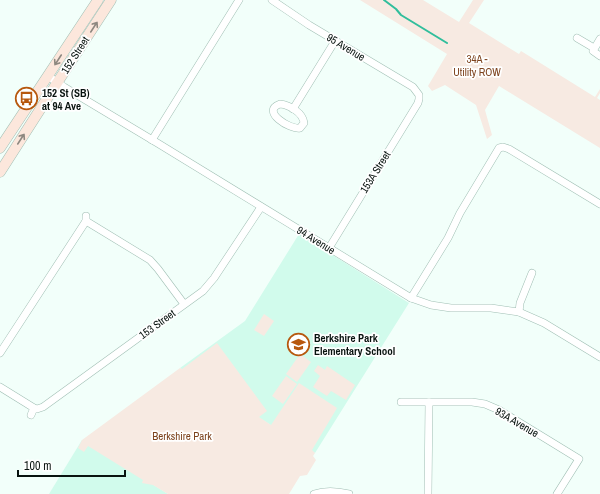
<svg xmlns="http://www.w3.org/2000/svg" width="600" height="494" font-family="'Archivo Narrow',sans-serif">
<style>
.built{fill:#d1fbec}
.green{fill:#f7eae2}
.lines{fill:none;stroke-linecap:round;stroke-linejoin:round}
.stream{stroke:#31be9c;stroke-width:2}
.street-casing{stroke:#a0bfb4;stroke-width:8}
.secondary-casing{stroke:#a0bfb4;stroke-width:11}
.street{stroke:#fff;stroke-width:7}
.secondary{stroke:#fce7dc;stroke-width:10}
.oneway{stroke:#8e8880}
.labels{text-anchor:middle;stroke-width:3.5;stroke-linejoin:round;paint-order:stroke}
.street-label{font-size:11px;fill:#08130f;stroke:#fff}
.park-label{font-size:11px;fill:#7d431e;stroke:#fff}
.poi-label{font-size:11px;font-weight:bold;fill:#08130f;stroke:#fff;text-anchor:start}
</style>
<rect width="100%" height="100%" fill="#f2fffa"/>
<g class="built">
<path d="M 299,234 L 409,303 L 315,453 L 180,368 L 245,321 Z"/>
<path d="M 82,440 L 168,494 L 49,494 Z"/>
</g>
<g class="green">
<path d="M 360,0 L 423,0 L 459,22 L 473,0 L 484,0 L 469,23 L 519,54 L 521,51 L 595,97 L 600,89 L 600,93 L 597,98 L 600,100 L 600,148 L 499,86 L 485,110 L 492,135 L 487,139 L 476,105 L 445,85 L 432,91 L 428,86 L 447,54 Z"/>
<path d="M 264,314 L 274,321 L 264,336 L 254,330 Z"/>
<path d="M 217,343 L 267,411 L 259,417 L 271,425 L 299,383 L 337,408 L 312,450 L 315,453 L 313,456 L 316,460 L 307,475 L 300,476 L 289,494 L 168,494 L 153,485 L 142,483 L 143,480 L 88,446 L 84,452 L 78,448 L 82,440 L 180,368 L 182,369 Z"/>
<path d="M 300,354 L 311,362 L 297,382 L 286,374 Z"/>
<path d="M 318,365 L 325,370 L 327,366 L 355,385 L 346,400 L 331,391 L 327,396 L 313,387 L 320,376 L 314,371 Z"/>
<path d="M 286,376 L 297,384 L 283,404 L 272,396 Z"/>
</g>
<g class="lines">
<path class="stream" d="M 384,0 L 396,9 L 401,15 L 447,43"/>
<defs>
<g id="street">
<path d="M 272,0 L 309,25 L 413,87 L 419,95 L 419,99 L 418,103 L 329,248"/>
<path d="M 577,38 L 594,48"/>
<path d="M 600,39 L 593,51 L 600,56"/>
<path d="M 48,76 L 64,87 L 159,144 L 411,298 L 431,305 L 451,308 L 491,308 L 519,312 L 544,323 L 600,357"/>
<path d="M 280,104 C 290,105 303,113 304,123 L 300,128 C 290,130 260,111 280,104 Z"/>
<path d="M 293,109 L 335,41"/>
<path d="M 152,140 L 239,0"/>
<path d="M 86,221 L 150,260 L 158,269 L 184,304"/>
<path d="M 411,298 L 448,238 L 460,213 L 499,148 L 503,147 L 509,149 L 600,204"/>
<path d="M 519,312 L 520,303 L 532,273"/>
<path d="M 0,353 L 86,221 L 86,216"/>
<path d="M 0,387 L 34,408"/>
<path d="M 401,402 L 472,402 L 485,404 L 499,410 L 579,459 L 557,494"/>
<path d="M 31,415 L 34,408 L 37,409 L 43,407 L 203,291 L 214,278 L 261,207"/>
<path d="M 314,494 C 326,490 337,491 349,494"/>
<path d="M 428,494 L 429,402"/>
</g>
<g id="secondary">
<path d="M 0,148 L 98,0"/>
<path d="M 0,172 L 57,83 L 111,0"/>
</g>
</defs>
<use href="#street" class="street-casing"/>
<use href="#secondary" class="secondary-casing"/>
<use href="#street" class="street"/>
<use href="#secondary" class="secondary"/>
</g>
<defs><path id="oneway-shaft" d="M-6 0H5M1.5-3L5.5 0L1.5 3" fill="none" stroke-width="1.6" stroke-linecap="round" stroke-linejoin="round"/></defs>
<g class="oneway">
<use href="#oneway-shaft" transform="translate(94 27) rotate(-57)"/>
<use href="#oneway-shaft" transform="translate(58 60) rotate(123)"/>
<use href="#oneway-shaft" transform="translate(21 139) rotate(-57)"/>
</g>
<defs>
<symbol id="bus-ring" viewBox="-11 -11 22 22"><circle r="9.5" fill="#fff" stroke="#b7580e" stroke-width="1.5"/><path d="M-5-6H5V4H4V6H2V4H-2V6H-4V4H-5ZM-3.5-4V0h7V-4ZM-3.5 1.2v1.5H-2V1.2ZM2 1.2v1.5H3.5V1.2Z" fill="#b7580e"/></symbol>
<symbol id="school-ring" viewBox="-11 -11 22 22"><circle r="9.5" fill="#fff" stroke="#b7580e" stroke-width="1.5"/><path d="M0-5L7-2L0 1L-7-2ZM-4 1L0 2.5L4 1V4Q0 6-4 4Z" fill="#b7580e"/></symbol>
</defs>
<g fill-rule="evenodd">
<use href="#bus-ring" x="14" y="86" width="25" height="25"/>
<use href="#school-ring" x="286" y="332" width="25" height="25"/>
</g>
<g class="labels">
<g class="street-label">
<text transform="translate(346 47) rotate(31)" y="4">95 Avenue</text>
<text transform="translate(75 55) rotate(-57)" y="4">152 Street</text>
<text transform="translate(375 172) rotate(-58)" y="4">153A Street</text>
<text transform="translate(316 240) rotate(32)" y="4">94 Avenue</text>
<text transform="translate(157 324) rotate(-36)" y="4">153 Street</text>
<text transform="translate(517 422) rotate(30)" y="4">93A Avenue</text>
</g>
<g class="park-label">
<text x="477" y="63">34A -<tspan x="477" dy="13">Utility ROW</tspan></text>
<text x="182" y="440">Berkshire Park</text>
</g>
<g class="poi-label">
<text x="42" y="97">152 St (SB)<tspan x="42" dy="13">at 94 Ave</tspan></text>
<text x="314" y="342">Berkshire Park<tspan x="314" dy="13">Elementary School</tspan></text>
</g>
</g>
<path d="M18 470v6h107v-6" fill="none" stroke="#08130f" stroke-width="2"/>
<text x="24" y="470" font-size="12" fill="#08130f" stroke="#ffffff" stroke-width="3" paint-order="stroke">100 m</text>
</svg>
